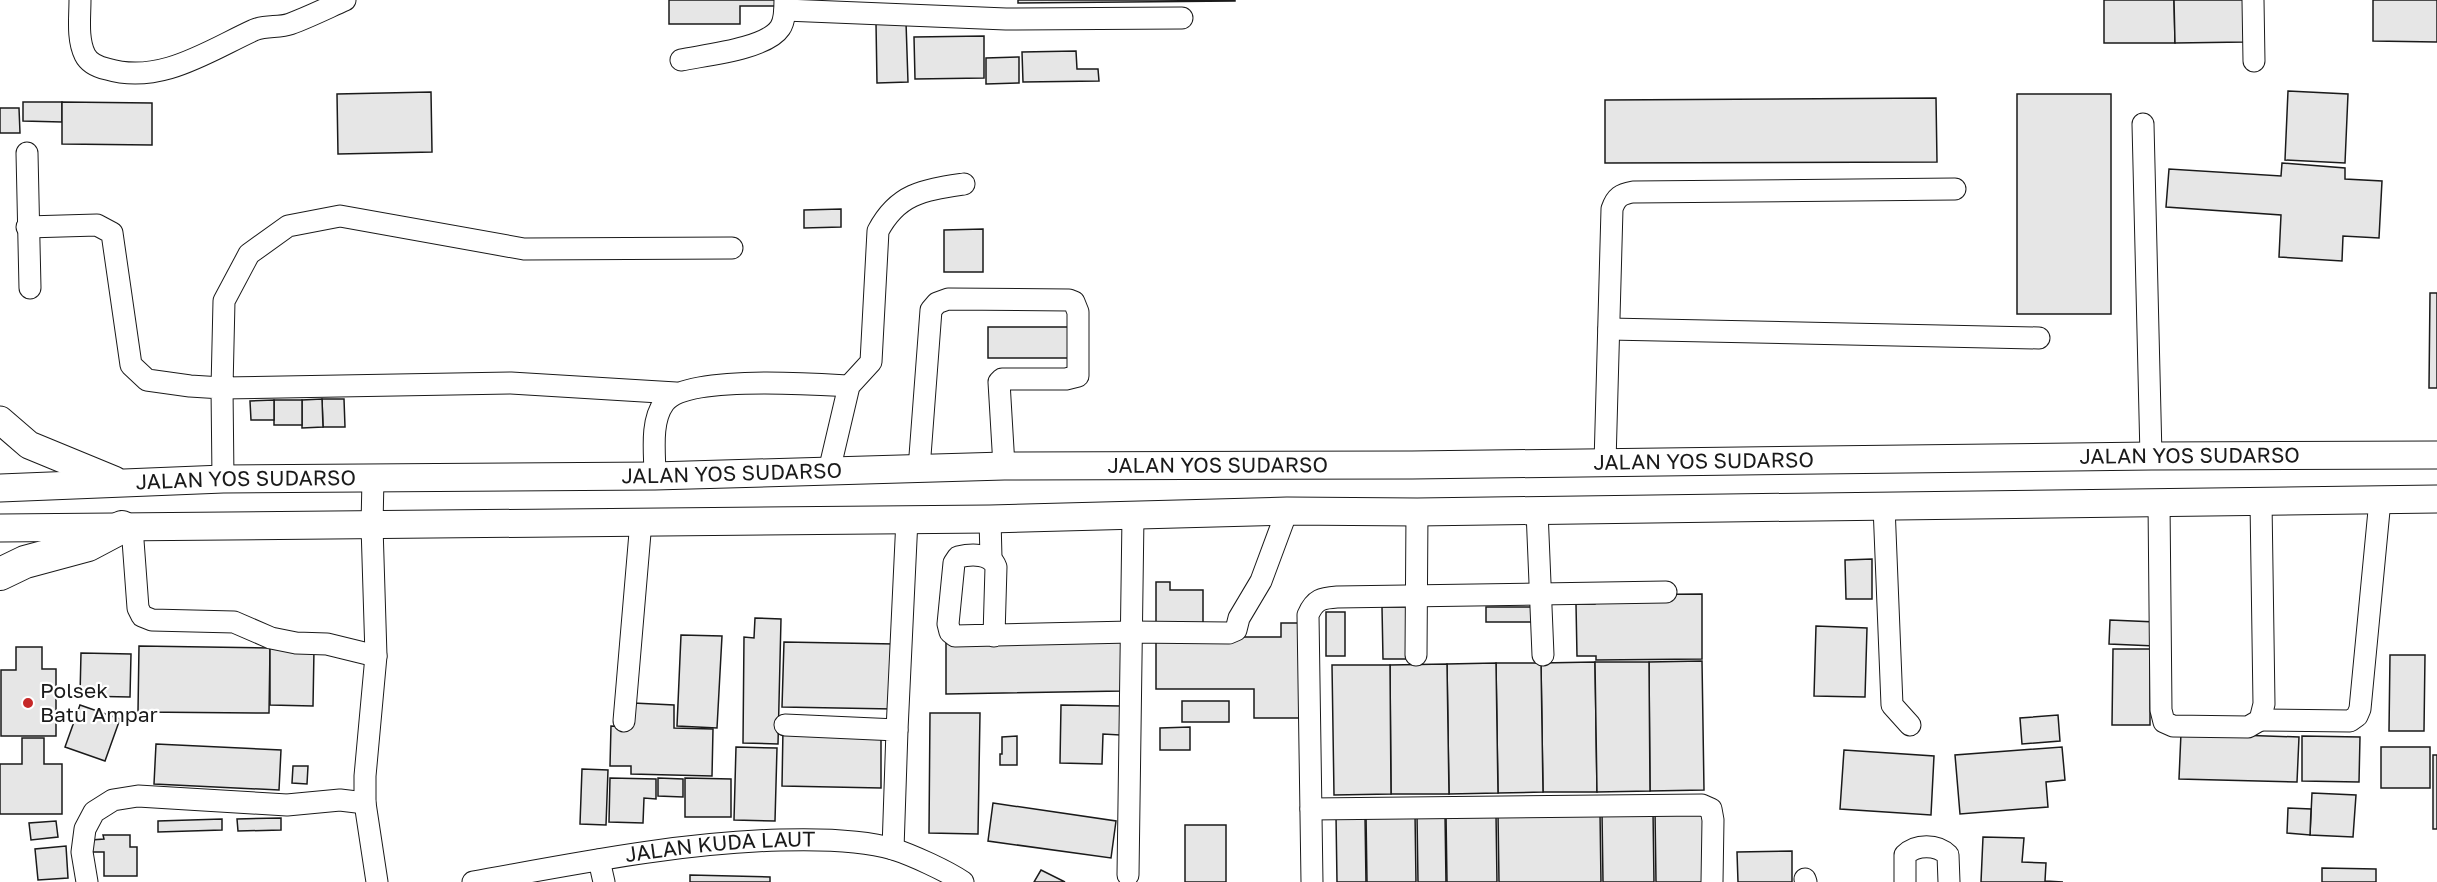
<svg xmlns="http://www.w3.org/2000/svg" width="2437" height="882" font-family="'Golos Text',sans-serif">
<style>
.building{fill:#e6e6e6;stroke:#1a1a1a;stroke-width:1.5}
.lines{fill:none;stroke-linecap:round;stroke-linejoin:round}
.minor-casing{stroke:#1a1a1a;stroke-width:23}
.major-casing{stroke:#1a1a1a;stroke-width:29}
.highway-casing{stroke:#1a1a1a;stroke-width:34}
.minor{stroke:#fff;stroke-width:21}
.major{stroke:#fff;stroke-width:27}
.highway{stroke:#fff;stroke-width:32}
.poi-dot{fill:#c62828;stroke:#fff;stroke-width:2}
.labels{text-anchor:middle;stroke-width:4.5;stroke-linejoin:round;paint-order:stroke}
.street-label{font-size:21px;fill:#1a1a1a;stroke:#fff}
.poi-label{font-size:21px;fill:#1a1a1a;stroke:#fff;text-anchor:start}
</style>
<rect width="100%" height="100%" fill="#fff"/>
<g class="building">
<path d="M 669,0 L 775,0 L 775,6 L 740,6 L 740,24 L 669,24 Z"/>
<path d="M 1018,0 L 1235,0 L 1235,1 L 1018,3 Z"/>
<path d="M 2104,0 L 2174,0 L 2175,43 L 2104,43 Z"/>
<path d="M 2174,0 L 2244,0 L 2245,42 L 2175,43 Z"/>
<path d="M 2373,0 L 2437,0 L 2437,42 L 2373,41 Z"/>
<path d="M 906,22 L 908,82 L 877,83 L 876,23 Z"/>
<path d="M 984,36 L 984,78 L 915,79 L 914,37 Z"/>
<path d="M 1076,51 L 1077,69 L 1098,69 L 1099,81 L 1023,82 L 1022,52 Z"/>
<path d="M 1019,57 L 1019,83 L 986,84 L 986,58 Z"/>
<path d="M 2288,91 L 2348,94 L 2345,163 L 2285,160 Z"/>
<path d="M 431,92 L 432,152 L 338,154 L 337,94 Z"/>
<rect x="2017" y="94" width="94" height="220"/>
<path d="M 1936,98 L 1937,162 L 1605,163 L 1605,100 Z"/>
<path d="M 23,102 L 62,102 L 62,122 L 23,121 Z"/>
<path d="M 62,102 L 152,103 L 152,145 L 62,144 Z"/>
<path d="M 0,108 L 19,108 L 20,133 L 0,133 Z"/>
<path d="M 2282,163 L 2345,168 L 2345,179 L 2382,181 L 2379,238 L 2343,236 L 2342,261 L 2279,257 L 2281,215 L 2166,207 L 2169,169 L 2281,176 Z"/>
<path d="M 841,209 L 841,227 L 804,228 L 804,210 Z"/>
<path d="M 983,229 L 983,272 L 944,272 L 944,230 Z"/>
<path d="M 2430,293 L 2437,293 L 2437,388 L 2429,388 Z"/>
<rect x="988" y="327" width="88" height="31"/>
<path d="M 322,399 L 344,399 L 345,427 L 323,427 Z"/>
<path d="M 322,399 L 323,427 L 302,428 L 302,400 Z"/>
<rect x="274" y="400" width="28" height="25"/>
<path d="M 274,400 L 274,420 L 251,420 L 250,401 Z"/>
<path d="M 1872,559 L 1872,599 L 1846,599 L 1845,560 Z"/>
<path d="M 1156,582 L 1170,582 L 1170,590 L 1203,590 L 1203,623 L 1156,622 Z"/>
<path d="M 1702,594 L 1702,659 L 1596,660 L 1596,656 L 1577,656 L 1576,604 L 1595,604 L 1595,595 Z"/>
<path d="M 1382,607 L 1406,607 L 1407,659 L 1383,659 Z"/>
<rect x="1486" y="607" width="51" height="15"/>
<rect x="1326" y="612" width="19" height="44"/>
<path d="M 755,618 L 781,619 L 778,744 L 743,743 L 744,637 L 754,638 Z"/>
<path d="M 2110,620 L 2156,622 L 2155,646 L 2109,644 Z"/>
<path d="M 1281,623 L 1299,623 L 1299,718 L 1254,718 L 1254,689 L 1156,689 L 1156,637 L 1281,637 Z"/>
<path d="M 1816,626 L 1867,628 L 1865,697 L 1814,696 Z"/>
<path d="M 681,635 L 722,636 L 717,728 L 677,726 Z"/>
<path d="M 1122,638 L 1122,691 L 946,694 L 946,640 Z"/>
<path d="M 784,642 L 895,644 L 893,709 L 782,707 Z"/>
<path d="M 139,646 L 270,648 L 269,713 L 138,712 Z"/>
<path d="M 16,647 L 42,647 L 42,669 L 56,669 L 56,736 L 1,736 L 1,670 L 16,670 Z"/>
<path d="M 270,648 L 314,649 L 313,706 L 270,705 Z"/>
<path d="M 2113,649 L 2150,649 L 2150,725 L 2112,725 Z"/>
<path d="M 81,653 L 131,654 L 130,697 L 80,696 Z"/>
<path d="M 2390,655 L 2425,655 L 2424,731 L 2389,731 Z"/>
<path d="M 1702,661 L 1704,790 L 1650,791 L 1649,662 Z"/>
<path d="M 1595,662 L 1597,792 L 1543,792 L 1541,663 Z"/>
<path d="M 1595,662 L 1649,662 L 1650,791 L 1597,792 Z"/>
<path d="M 1496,663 L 1541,663 L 1543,792 L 1498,793 Z"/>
<path d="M 1496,663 L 1498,793 L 1449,794 L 1447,664 Z"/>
<path d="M 1447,664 L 1449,794 L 1391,794 L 1390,665 Z"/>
<path d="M 1332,665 L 1390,665 L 1391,794 L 1334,795 Z"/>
<rect x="1182" y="701" width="47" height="21"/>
<path d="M 633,703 L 674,705 L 674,728 L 713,729 L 712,776 L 631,774 L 631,766 L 610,766 L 611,726 L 632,727 Z"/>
<path d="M 80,705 L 120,719 L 105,761 L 65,747 Z"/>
<path d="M 1061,705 L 1121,706 L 1120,735 L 1103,734 L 1102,764 L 1060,763 Z"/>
<path d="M 930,713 L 980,713 L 978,834 L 929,833 Z"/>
<path d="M 2058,715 L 2060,741 L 2022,744 L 2020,718 Z"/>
<path d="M 1190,727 L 1190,750 L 1160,750 L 1160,728 Z"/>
<path d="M 783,729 L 881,730 L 881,788 L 782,786 Z"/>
<path d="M 2181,733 L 2299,737 L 2297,782 L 2179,779 Z"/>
<path d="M 1017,736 L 1017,765 L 1000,765 L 1000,754 L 1002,754 L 1002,737 Z"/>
<path d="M 2302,736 L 2360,737 L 2359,782 L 2302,781 Z"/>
<path d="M 22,738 L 44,738 L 44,764 L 62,764 L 62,814 L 0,814 L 0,764 L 22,764 Z"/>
<path d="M 156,744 L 281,750 L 279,790 L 154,784 Z"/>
<path d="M 736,747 L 777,748 L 775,821 L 734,820 Z"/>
<path d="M 2062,747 L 2065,780 L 2046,782 L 2048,807 L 1960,814 L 1955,755 Z"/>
<rect x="2381" y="747" width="49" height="41"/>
<path d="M 1844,750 L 1934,756 L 1931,815 L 1840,809 Z"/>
<rect x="2433" y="755" width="4" height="74"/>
<path d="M 293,766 L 308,766 L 307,784 L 292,783 Z"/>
<path d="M 582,769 L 608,770 L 606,825 L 580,824 Z"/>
<path d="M 610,778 L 656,779 L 656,799 L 644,798 L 643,823 L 609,822 Z"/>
<path d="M 658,778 L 683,779 L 683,797 L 658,796 Z"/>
<path d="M 685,778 L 731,779 L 731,817 L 685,817 Z"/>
<path d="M 2312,793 L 2356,795 L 2353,837 L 2310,835 Z"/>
<path d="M 993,803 L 1116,821 L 1111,858 L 988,841 Z"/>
<path d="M 2288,808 L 2311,809 L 2310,835 L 2287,833 Z"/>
<path d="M 1707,810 L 1709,882 L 1656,882 L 1655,811 Z"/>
<path d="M 1653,811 L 1654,882 L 1603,882 L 1602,812 Z"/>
<path d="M 1600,812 L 1601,882 L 1499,882 L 1498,814 Z"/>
<path d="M 1415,813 L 1416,882 L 1367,882 L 1366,814 Z"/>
<path d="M 1445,814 L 1446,882 L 1418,882 L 1417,815 Z"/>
<path d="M 1446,814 L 1496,814 L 1497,882 L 1447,882 Z"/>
<path d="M 1336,816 L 1365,816 L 1366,882 L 1337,882 Z"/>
<path d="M 281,818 L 281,830 L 238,831 L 237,819 Z"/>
<path d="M 222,819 L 222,830 L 158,832 L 158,821 Z"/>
<path d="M 56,821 L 58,837 L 31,840 L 29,823 Z"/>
<rect x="1185" y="825" width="41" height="57"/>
<path d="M 103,835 L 130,835 L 130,847 L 137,847 L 137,876 L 104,876 L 104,852 L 91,852 L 91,840 L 104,839 Z"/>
<path d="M 1983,837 L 2024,838 L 2022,862 L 2046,863 L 2045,881 L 2063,882 L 1981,882 Z"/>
<path d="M 66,846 L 68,878 L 38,880 L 35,849 Z"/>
<path d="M 1792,851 L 1792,882 L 1738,882 L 1737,852 Z"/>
<path d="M 2322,868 L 2376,869 L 2376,882 L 2322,882 Z"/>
<path d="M 1041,870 L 1065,882 L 1034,882 Z"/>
<path d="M 690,875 L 770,877 L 770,882 L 690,882 Z"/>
</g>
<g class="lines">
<defs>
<g id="minor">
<path d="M 80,0 C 80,17 77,39 85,55 C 89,63 98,67 107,69 C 160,85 208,51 254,30 C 266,25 279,28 290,24 C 309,17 327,8 345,0"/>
<path d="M 2253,0 L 2254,61"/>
<path d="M 785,10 L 1006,19 L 1182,18"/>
<path d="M 681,60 C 705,55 766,49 780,28 C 785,21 785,8 785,0"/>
<path d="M 2143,124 L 2151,456"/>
<path d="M 27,153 L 30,288"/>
<path d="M 27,227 L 97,225 L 112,233 L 131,365 L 147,380 L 190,386 L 222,388 L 223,479"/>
<path d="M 1609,329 L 2039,338"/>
<path d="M 676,393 L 511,383 L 222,388 L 224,301 L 249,254 L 288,226 L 340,216 L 524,249 L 732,248"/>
<path d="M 1605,463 L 1612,209 C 1616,197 1621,194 1633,192 L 1955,189"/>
<path d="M 919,469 L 931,310 L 937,303 L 948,299 L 1069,300 L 1074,302 L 1078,312 L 1078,376 L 1066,379 L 1002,379 L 999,382 L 1004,466"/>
<path d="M 829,471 L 849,386 L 871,362 L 878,231 C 898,193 924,190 964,184"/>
<path d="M 655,476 C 655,454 650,422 664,403 C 685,375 813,384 849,386"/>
<path d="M 373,478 L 372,526 L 376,656 L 365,776 L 365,803 L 377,882"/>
<path d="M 2159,502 L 2161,710 L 2164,722 L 2173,726 L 2248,727 L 2260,720 L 2264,704 L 2261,502"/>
<path d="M 1884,506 L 1892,705 L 1910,725"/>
<path d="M 1537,511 L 1543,655"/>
<path d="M 990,519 L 991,558"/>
<path d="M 132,527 L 138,608 L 142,616 L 152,620 L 234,622 L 271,638 L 296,643 L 327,644 L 376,656"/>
<path d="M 994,636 L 996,567 C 991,553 971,554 958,557 L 954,563 L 948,624 L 950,632 L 955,636 L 1131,632 L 1229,633 L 1236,630 L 1239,618 L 1261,581 L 1287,511"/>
<path d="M 1416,655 L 1417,512"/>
<path d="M 2260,720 L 2350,721 L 2357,716 L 2360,709 L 2380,500"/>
<path d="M 624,721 L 641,521"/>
<path d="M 785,725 L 897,730 L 893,849"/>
<path d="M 897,730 L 907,519"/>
<path d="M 1311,809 L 1702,805 L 1711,809 L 1713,820 L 1712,882"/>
<path d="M 599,860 L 604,882"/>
<path d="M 1128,875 L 1133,516"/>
<path d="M 1805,879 L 1806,882"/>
<path d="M 87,882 L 82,852 L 85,829 L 94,812 L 113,800 L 138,796 L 287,805 L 340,800 L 365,803"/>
<path id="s1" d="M 473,882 C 574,864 676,843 780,840 C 815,839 860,839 893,849 C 912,855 947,871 963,882"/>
<path d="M 1312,882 L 1308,615 C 1315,599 1322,598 1337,597 L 1666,592"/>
<path d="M 1905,882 L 1905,855 C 1916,844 1937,844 1948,855 L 1949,882"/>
</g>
<g id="major">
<path d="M 0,420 L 29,445 L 114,480"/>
<path id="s2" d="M 0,488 L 223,479 L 655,476 L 1004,466 L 1412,465 L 2151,456 L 2437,455"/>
<path d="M 0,528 L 990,519 L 1287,511 L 1417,512 L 2437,499"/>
</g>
<path id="highway" d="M 0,574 L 25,562 L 88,545 L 122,527"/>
</defs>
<use href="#minor" class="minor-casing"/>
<use href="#major" class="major-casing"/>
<use href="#highway" class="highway-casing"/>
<use href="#minor" class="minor"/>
<use href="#major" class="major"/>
<use href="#highway" class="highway"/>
</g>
<circle class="poi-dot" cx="28" cy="703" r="6"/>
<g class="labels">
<g class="street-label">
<text dy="7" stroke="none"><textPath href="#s2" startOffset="2190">JALAN YOS SUDARSO</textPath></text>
<text dy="7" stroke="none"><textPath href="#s2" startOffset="1704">JALAN YOS SUDARSO</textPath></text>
<text dy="7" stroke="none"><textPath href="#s2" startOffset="1218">JALAN YOS SUDARSO</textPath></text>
<text dy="7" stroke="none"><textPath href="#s2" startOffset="732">JALAN YOS SUDARSO</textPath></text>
<text dy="7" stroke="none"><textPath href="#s2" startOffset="246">JALAN YOS SUDARSO</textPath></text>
<text dy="7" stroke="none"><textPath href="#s1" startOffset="250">JALAN KUDA LAUT</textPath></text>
</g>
<g class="poi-label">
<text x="40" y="698">Polsek<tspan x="40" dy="24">Batu Ampar</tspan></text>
</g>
</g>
</svg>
